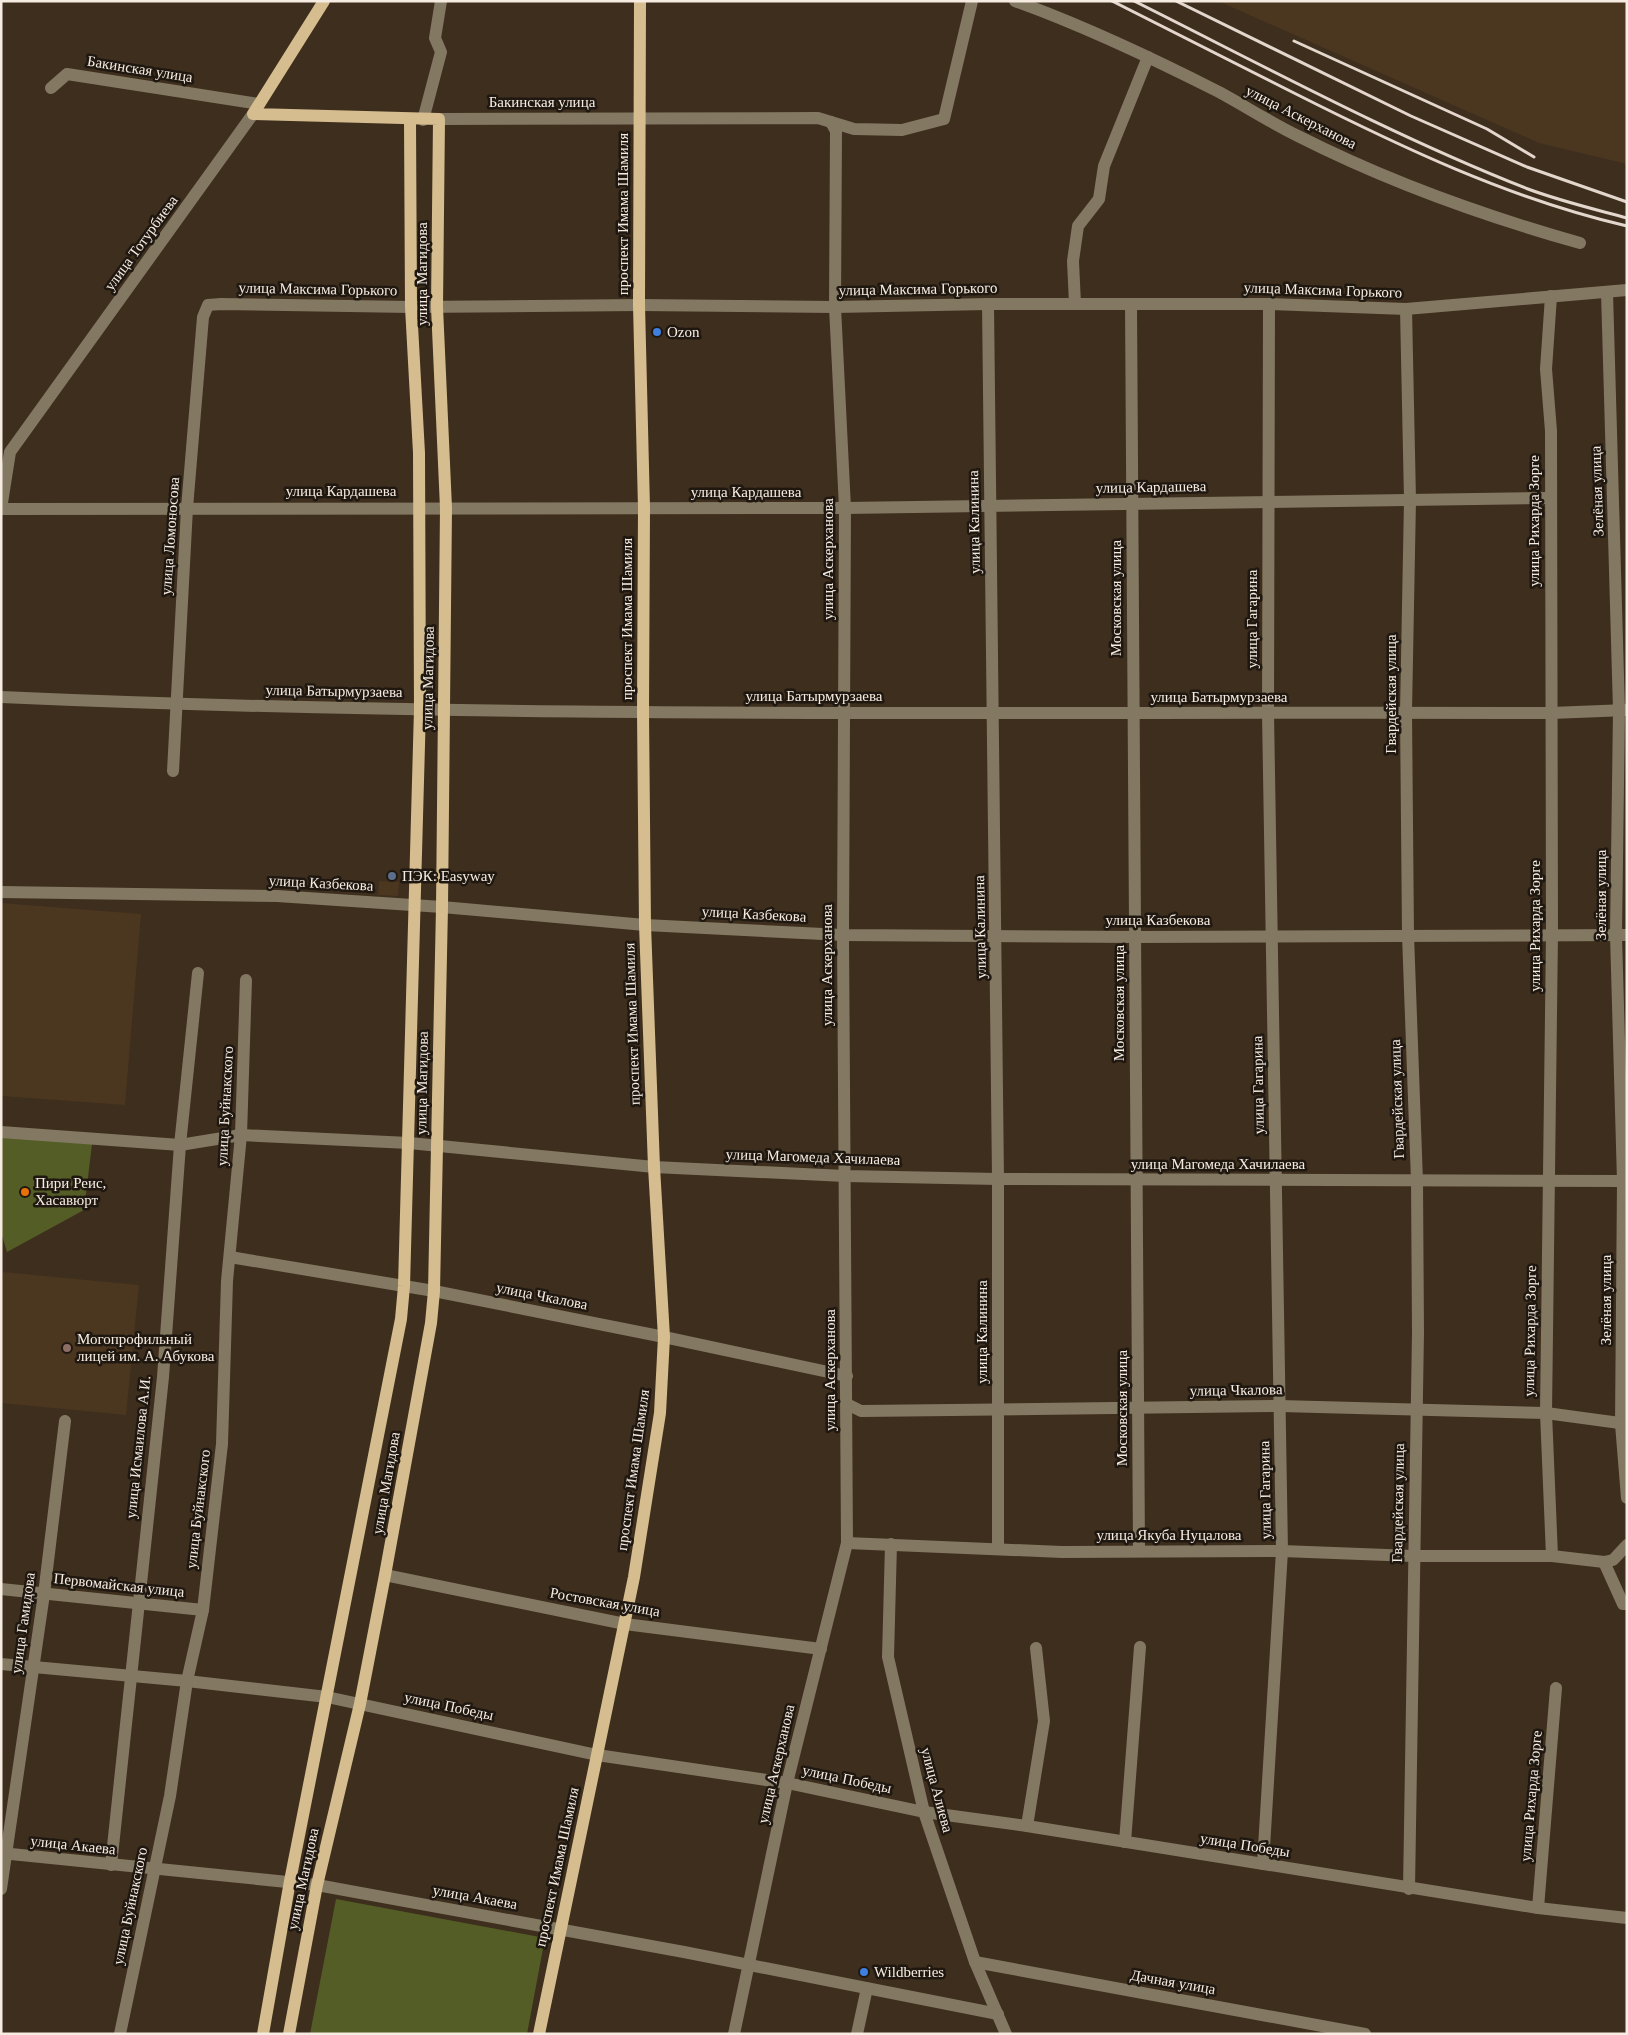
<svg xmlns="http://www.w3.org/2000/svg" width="1628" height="2035" font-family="Georgia,serif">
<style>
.built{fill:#4b3620}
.green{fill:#545d26}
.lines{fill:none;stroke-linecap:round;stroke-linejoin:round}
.minor{stroke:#837862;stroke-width:12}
.major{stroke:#d5bd8f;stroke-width:12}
.rail{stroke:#e3d7cd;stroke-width:3}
.shop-dot{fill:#3f7fe0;stroke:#1f1811;stroke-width:2}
.service-dot{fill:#5c6f8a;stroke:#1f1811;stroke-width:2}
.food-dot{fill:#e8710a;stroke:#1f1811;stroke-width:2}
.education-dot{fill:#8d6e63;stroke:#1f1811;stroke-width:2}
.labels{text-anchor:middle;stroke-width:5;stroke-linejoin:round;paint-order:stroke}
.street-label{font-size:15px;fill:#f7ece2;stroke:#1f1811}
.poi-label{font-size:15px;fill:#f7ece2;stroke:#1f1811;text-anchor:start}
</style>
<rect width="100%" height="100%" fill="#3e2e1d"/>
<g class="built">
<path d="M 1218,1 L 1627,1 L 1627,164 L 1539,143 Z"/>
<path d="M 379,881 L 399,882 L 398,896 L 378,895 Z"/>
<path d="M 1,903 L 141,914 L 125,1105 L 1,1096 Z"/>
<path d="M 3,1272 L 139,1285 L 126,1415 L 1,1403 L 1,1293 Z"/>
</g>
<g class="green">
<path d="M 1,1137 L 92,1144 L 84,1210 L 7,1252 L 1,1232 Z"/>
<path d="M 336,1899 L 545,1938 L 527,2034 L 310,2034 Z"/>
</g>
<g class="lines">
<g class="minor">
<path d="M 1015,1 C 1085,26 1152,58 1219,92 C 1245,106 1271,123 1298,136 C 1387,181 1484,216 1580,243"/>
<path d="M 51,88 L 67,74 L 259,104"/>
<path d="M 439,119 L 818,118 L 854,129 L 902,130 L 944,119 L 972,1"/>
<path d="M 423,120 L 441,52 L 435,38 L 441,1"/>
<path d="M 1607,292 L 1619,710 L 1616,935 L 1623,1181 L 1621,1424 L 1627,1498"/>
<path d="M 1551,296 L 1546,369 L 1551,431 L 1552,934 L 1546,1413 L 1552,1556"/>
<path d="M 988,304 L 998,1179 L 998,1549"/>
<path d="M 1075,304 L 1073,261 L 1078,226 L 1099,199 L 1104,166 L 1148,57"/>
<path d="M 1131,304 L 1139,1551"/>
<path d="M 1406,309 L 1410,500 L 1406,712 L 1408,935 L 1417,1181 L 1418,1332 L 1409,1889"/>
<path d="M 1,509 L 845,508 L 1550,498"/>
<path d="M 1,509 L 10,452 L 253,114"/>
<path d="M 1,697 C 517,720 1034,711 1551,713 L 1627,710"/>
<path d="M 173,771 L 187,508 L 203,317 L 208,305 L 221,304 L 411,307 L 639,305 L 835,307 L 988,304 L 1269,304 L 1406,309 L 1627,290"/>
<path d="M 1,892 L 277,896 L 442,907 L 645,925 L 843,935 L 1135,937 L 1627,935"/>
<path d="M 1,1132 L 180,1145 L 241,1135 L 409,1143 L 654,1167 L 845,1176 L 998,1179 L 1627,1181"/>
<path d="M 230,1257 L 434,1291 L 664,1337 L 847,1376"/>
<path d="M 847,1404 L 861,1411 L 1280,1406 L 1546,1413 L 1627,1424"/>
<path d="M 847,1543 L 1062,1552 L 1282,1551 L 1413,1556 L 1552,1556 L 1604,1562 L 1613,1560 L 1627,1545"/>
<path d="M 891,1544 L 888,1657 L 924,1812 L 975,1962 L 1006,2034"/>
<path d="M 1604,1562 L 1623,1604 L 1627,1604"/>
<path d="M 385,1575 L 625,1624 L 821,1649"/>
<path d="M 1,1589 L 203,1610"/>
<path d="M 1,1664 L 187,1681 L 327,1697 L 597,1755 L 787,1783 L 924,1812 L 1027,1826 L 1538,1908 L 1627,1918"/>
<path d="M 1027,1826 L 1044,1721 L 1036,1648"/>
<path d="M 1125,1842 L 1140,1647"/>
<path d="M 1,1853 L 317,1885 L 684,1952 L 998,2014"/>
<path d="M 1263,1864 L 1282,1551 L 1268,713 L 1269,304"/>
<path d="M 111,1865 L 163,1377 L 180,1145 L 198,973"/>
<path d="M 1,1889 L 44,1594 L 65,1421"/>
<path d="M 1538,1908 L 1556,1688"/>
<path d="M 975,1962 L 1365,2034"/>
<path d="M 120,2034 L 170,1796 L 187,1681 L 203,1610 L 222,1444 L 227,1281 L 241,1135 L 246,980"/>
<path d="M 734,2034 L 787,1783 L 847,1543 L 843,935 L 845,508 L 835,307 L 836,131 L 831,122"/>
<path d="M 857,2034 L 867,1988"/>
</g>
<g class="major">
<path d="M 263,2034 L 290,1881 L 401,1319 L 404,1286 L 420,709 L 419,453 L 411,307 L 410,120"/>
<path d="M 289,2034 L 317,1885 L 360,1704 L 385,1575 L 431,1323 L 434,1291 L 442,907 L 446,508 L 437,307 L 439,119 L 253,114 L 324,1"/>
<path d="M 539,2034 L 634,1577 L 660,1413 L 664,1337 L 654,1167 L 645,925 L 643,712 L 644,508 L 639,305 L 640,1"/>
</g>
<g class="rail">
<path d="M 1112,1 C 1173,32 1234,63 1294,93 C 1401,147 1510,199 1627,226"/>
<path d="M 1134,1 C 1264,66 1393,136 1528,189 C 1560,201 1594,209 1627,218"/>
<path d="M 1176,1 L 1411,116 L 1527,167 L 1627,202"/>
<path d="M 1294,41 L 1487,129 L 1534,157"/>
</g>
</g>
<g class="shop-dot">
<circle cx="657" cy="332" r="5"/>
<circle cx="864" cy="1972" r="5"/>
</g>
<circle class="service-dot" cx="392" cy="876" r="5"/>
<circle class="food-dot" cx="25" cy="1192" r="5"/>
<circle class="education-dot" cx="67" cy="1348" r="5"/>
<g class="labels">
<g class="street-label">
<text transform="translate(140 69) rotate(9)" y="5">Бакинская улица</text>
<text x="542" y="107">Бакинская улица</text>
<text transform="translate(1301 117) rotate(27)" y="5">улица Аскерханова</text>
<text transform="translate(623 214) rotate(-90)" y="5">проспект Имама Шамиля</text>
<text transform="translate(141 243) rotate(-54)" y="5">улица Тотурбиева</text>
<text transform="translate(422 274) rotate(-90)" y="5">улица Магидова</text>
<text transform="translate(318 289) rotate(1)" y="5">улица Максима Горького</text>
<text transform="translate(918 289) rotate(-1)" y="5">улица Максима Горького</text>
<text transform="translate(1323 290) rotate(2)" y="5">улица Максима Горького</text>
<text transform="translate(1151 487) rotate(-1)" y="5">улица Кардашева</text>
<text x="341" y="496">улица Кардашева</text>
<text transform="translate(1597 491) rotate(-92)" y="5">Зелёная улица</text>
<text x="746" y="497">улица Кардашева</text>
<text transform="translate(1534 521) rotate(-90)" y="5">улица Рихарда Зорге</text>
<text transform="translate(974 522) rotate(-91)" y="5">улица Калинина</text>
<text transform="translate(170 536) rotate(-86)" y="5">улица Ломоносова</text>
<text transform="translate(828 559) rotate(-90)" y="5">улица Аскерханова</text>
<text transform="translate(1116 598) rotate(-90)" y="5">Московская улица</text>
<text transform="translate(627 619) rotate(-90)" y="5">проспект Имама Шамиля</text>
<text transform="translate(1252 619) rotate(-90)" y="5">улица Гагарина</text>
<text transform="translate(428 678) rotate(-89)" y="5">улица Магидова</text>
<text transform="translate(334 691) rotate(1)" y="5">улица Батырмурзаева</text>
<text transform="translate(1391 694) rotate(-90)" y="5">Гвардейская улица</text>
<text x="814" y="701">улица Батырмурзаева</text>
<text x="1219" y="702">улица Батырмурзаева</text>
<text transform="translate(321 883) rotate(3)" y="5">улица Казбекова</text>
<text transform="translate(1601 895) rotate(-90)" y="5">Зелёная улица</text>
<text transform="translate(754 914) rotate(3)" y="5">улица Казбекова</text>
<text x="1158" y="925">улица Казбекова</text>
<text transform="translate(1535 926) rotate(-90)" y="5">улица Рихарда Зорге</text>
<text transform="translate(980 927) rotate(-91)" y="5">улица Калинина</text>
<text transform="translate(827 965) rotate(-90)" y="5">улица Аскерханова</text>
<text transform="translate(1119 1003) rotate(-90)" y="5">Московская улица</text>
<text transform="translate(632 1024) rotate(-92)" y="5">проспект Имама Шамиля</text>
<text transform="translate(422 1083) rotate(-89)" y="5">улица Магидова</text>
<text transform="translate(1258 1085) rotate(-91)" y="5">улица Гагарина</text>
<text transform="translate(1397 1099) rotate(-92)" y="5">Гвардейская улица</text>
<text transform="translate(225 1106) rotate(-87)" y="5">улица Буйнакского</text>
<text transform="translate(813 1157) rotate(2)" y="5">улица Магомеда Хачилаева</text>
<text x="1218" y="1169">улица Магомеда Хачилаева</text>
<text transform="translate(542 1296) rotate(11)" y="5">улица Чкалова</text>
<text transform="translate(1606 1300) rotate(-90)" y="5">Зелёная улица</text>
<text transform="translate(1530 1331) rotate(-89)" y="5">улица Рихарда Зорге</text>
<text transform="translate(982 1332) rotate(-90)" y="5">улица Калинина</text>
<text transform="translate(830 1370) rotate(-90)" y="5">улица Аскерханова</text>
<text transform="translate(1236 1390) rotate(-1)" y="5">улица Чкалова</text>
<text transform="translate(1122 1408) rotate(-90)" y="5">Московская улица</text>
<text transform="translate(138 1447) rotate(-84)" y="5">улица Исмаилова А.И.</text>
<text transform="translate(633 1470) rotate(-82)" y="5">проспект Имама Шамиля</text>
<text transform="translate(386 1483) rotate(-80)" y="5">улица Магидова</text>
<text transform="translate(1265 1490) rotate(-91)" y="5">улица Гагарина</text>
<text transform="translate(1398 1503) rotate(-89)" y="5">Гвардейская улица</text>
<text transform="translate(198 1509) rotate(-83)" y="5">улица Буйнакского</text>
<text x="1169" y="1540">улица Якуба Нуцалова</text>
<text transform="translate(119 1585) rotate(6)" y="5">Первомайская улица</text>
<text transform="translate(605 1602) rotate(10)" y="5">Ростовская улица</text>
<text transform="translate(23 1623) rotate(-82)" y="5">улица Гамидова</text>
<text transform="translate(449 1706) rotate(12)" y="5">улица Победы</text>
<text transform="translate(776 1764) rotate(-77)" y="5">улица Аскерханова</text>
<text transform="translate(847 1779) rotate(12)" y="5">улица Победы</text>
<text transform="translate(937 1790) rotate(75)" y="5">улица Алиева</text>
<text transform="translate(1531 1796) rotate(-85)" y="5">улица Рихарда Зорге</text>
<text transform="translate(73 1845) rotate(6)" y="5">улица Акаева</text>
<text transform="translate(1245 1845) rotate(9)" y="5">улица Победы</text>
<text transform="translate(557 1867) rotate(-78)" y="5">проспект Имама Шамиля</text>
<text transform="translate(303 1879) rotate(-78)" y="5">улица Магидова</text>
<text transform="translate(475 1897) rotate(10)" y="5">улица Акаева</text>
<text transform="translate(130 1906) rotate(-78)" y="5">улица Буйнакского</text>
<text transform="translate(1173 1982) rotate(10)" y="5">Дачная улица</text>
</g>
<g class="poi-label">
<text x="667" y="337">Ozon</text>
<text x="402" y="881">ПЭК: Easyway</text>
<text x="35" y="1188">Пири Реис,<tspan x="35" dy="17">Хасавюрт</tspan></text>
<text x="77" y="1344">Могопрофильный<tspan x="77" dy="17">лицей им. А. Абукова</tspan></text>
<text x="874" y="1977">Wildberries</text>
</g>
</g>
<rect width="1628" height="2035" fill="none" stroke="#f7ece2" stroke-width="5"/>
</svg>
